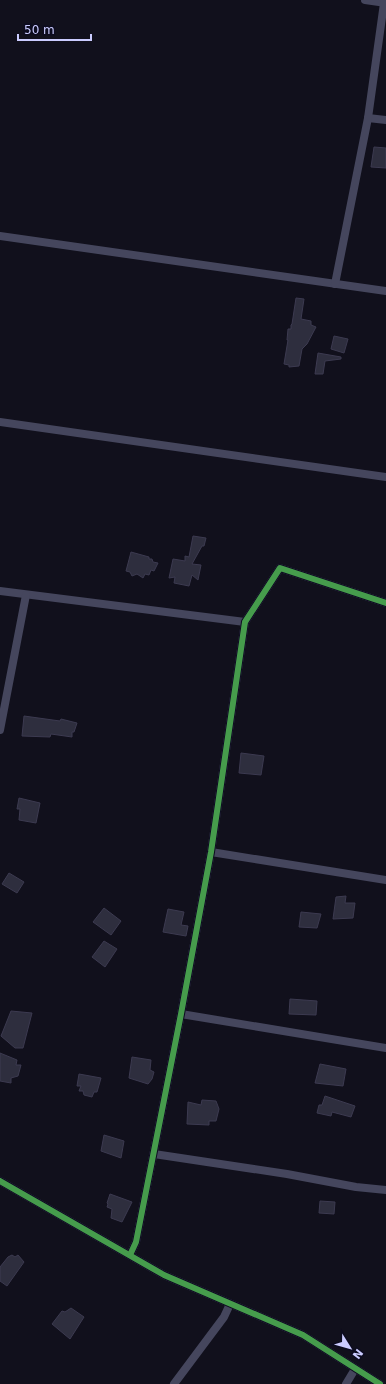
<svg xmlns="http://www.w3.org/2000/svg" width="386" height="1384" font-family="'DejaVu Sans',sans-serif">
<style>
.building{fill:#2e2e3e;stroke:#3c3a50}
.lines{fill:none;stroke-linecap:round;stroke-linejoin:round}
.street{stroke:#45465d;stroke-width:8}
.cycleway-casing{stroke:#0d0c20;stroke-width:8}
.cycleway{stroke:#469c4c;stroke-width:6}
</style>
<rect width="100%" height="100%" fill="#11101c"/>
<g class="building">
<path d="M 374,147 L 386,148 L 386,168 L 371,167 Z"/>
<path d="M 296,298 L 304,299 L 301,319 L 311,321 L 311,325 L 316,327 L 307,344 L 302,349 L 299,366 L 289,367 L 289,365 L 284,364 L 288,340 L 287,340 L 288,329 L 291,329 L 291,325 L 292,324 Z"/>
<path d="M 334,336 L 348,339 L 344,353 L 331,349 Z"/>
<path d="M 318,353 L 341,357 L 341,359 L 325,361 L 323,374 L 315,374 Z"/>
<path d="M 193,536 L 206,538 L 204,546 L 202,546 L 192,564 L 201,565 L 198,580 L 192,575 L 189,586 L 174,583 L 175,577 L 169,578 L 173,559 L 185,561 L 185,556 L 189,557 Z"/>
<path d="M 131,552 L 149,557 L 149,559 L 152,559 L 153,562 L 158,563 L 154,571 L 151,570 L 149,575 L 145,574 L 143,578 L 137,574 L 132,576 L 130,572 L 126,571 Z"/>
<path d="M 24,716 L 60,721 L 61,719 L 77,723 L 74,732 L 72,732 L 72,737 L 51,734 L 50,737 L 22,736 Z"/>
<path d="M 241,753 L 264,756 L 261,775 L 239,773 Z"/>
<path d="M 19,798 L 40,803 L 36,823 L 19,820 L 20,809 L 17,809 Z"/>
<path d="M 9,873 L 24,882 L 17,893 L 2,884 Z"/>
<path d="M 346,896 L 345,903 L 355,903 L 353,918 L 333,919 L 336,897 Z"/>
<path d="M 104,908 L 121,921 L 111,935 L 93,922 Z"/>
<path d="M 168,909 L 184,912 L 181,925 L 188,926 L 186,936 L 163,932 Z"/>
<path d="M 301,912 L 321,914 L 317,928 L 299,927 Z"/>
<path d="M 104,941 L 117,949 L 105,967 L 92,957 Z"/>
<path d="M 290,999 L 317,1001 L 316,1015 L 289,1014 Z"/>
<path d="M 11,1011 L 32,1013 L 23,1048 L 15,1048 L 1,1036 Z"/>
<path d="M 0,1053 L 17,1060 L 16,1065 L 21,1065 L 18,1076 L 11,1078 L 11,1083 L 0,1081 Z"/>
<path d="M 132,1057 L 151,1060 L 150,1070 L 154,1072 L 152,1079 L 148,1084 L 129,1078 Z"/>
<path d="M 320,1064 L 346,1069 L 343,1086 L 315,1083 Z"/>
<path d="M 79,1074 L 101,1078 L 97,1092 L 94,1092 L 92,1097 L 84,1095 L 83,1091 L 79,1091 L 81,1086 L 77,1086 Z"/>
<path d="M 325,1096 L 355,1106 L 351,1117 L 332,1112 L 331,1116 L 317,1113 L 319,1105 L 322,1105 Z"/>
<path d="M 202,1100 L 216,1101 L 219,1109 L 216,1121 L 209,1121 L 209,1125 L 187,1124 L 188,1102 L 201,1105 Z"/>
<path d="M 104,1135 L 124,1141 L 121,1158 L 101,1151 Z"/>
<path d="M 110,1194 L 132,1202 L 122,1222 L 111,1218 L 112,1209 L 107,1207 L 108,1204 L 107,1203 Z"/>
<path d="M 320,1201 L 335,1202 L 334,1214 L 319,1213 Z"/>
<path d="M 12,1255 L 15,1257 L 18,1255 L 24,1262 L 7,1286 L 0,1281 L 0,1267 L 8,1257 Z"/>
<path d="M 71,1308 L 84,1317 L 70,1339 L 52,1324 L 62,1311 L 65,1312 Z"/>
</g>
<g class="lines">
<g class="street">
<path d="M 365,0 L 386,3"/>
<path d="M 368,118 L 386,120"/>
<path d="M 0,236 L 386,291"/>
<path d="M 335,284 L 368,118 L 384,3"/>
<path d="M 0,422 L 386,477"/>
<path d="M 0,591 L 245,622"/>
<path d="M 0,730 L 26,595"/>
<path d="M 211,852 L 386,880"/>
<path d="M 181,1014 L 386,1048"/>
<path d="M 154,1154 L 287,1174 L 356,1187 L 386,1190"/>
<path d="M 0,1181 L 164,1275 L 303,1335 L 380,1384"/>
<path d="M 130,1255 L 136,1242 L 181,1014 L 211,852 L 245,622 L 280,568 L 386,603"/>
<path d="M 174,1384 L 224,1317 L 230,1304"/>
<path d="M 346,1384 L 355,1369"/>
</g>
<defs>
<g id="cycleway">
<path d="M 0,1181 L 164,1275 L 303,1335 L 380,1384"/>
<path d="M 130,1255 L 136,1242 L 181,1014 L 211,852 L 245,622 L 280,568 L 386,603"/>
</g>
</defs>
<use href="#cycleway" class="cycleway-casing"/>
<use href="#cycleway" class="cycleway"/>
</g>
<g transform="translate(350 1348) rotate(127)" stroke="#0d0c20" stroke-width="3" paint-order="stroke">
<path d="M0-3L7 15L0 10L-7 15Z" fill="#cbccff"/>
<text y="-6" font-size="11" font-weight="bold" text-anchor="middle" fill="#cbccff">N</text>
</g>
<path d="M18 34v6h73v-6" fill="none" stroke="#cbccff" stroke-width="2"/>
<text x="24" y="34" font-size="12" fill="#cbccff" stroke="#0d0c20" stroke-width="3" paint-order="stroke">50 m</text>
</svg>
